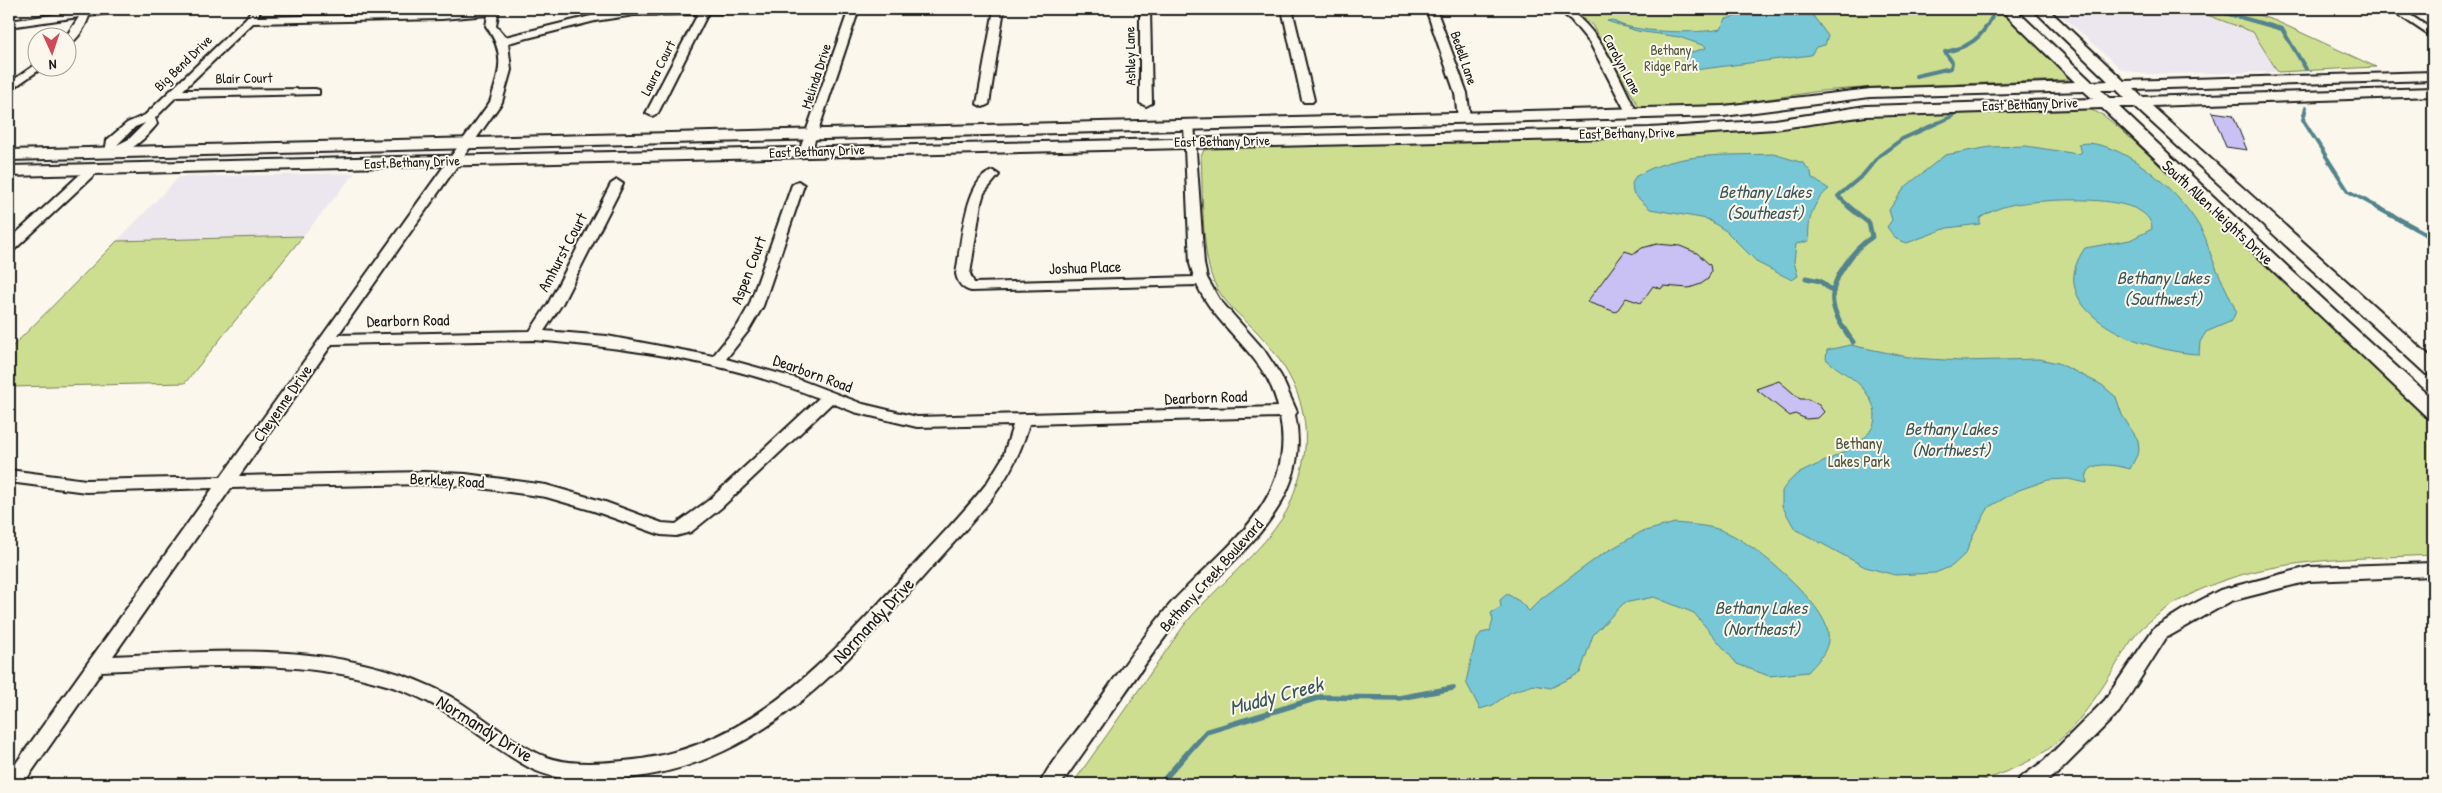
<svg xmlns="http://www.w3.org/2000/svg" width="2442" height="793" font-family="'Patrick Hand',sans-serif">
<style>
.built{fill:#ece7ee}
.green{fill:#cede91;stroke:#757d56}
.water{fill:#78c7d6;stroke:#53838c}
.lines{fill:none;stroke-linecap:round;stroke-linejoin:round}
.stream-far2{stroke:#53838c;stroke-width:4}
.stream-far1{stroke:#53838c;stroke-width:5}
.stream{stroke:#53838c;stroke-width:5.5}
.building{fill:#c9c1f3;stroke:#1c1c1c}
.street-casing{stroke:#1c1c1c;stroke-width:4}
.secondary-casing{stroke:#1c1c1c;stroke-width:4}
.street{fill:#fbf7ec;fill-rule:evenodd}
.secondary{fill:#fbf7ec;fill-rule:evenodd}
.labels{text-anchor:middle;stroke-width:4;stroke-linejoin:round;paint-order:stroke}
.far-park-label{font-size:14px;fill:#51563f;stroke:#fbf7ec}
.far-street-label{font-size:14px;fill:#1c1c1c;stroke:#fbf7ec}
.street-label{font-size:16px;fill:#1c1c1c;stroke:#fbf7ec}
.park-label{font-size:16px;fill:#51563f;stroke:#fbf7ec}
.water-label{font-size:18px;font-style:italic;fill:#3c585d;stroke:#fbf7ec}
.near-street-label{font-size:19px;fill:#1c1c1c;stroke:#fbf7ec}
.near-water-label{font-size:21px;font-style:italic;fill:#3c585d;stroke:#fbf7ec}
</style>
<rect width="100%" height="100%" fill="#fbf7ec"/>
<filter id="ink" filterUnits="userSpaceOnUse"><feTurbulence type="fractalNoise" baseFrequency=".02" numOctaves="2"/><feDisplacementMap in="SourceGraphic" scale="10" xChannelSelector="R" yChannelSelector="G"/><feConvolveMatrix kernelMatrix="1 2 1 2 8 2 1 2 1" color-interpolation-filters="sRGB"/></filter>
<g filter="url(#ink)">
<g class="built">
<path d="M 2054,9 L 2191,9 L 2203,12 L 2253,32 L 2278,72 L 2142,74 L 2121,69 Z"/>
<path d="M 355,173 L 303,236 L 117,241 L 179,177 Z"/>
</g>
<g class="green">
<path d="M 1577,9 L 2000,9 L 2068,76 L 2068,80 L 1877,87 L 1820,91 L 1742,103 L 1651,109 L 1639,107 L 1592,25 L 1574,10 Z"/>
<path d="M 2191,9 L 2240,9 L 2276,21 L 2376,67 L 2278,72 L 2253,32 Z"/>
<path d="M 2082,106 L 2103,115 L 2123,131 L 2433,423 L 2433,555 C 2333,560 2221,556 2142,628 C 2129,640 2114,670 2104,685 C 2090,706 2075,727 2056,743 C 2035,762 2000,774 1975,784 L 1077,784 L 1076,779 L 1185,624 C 1216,586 1262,553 1286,512 C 1291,504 1293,495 1296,487 C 1318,427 1300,380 1259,334 C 1242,316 1223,304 1213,280 C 1201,251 1203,189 1201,156 L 1204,150 L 1220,147 L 1716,133 L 1755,131 L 1885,114 Z"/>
<path d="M 303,236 L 185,383 L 9,387 L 9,350 L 117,241 Z"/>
</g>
<g class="water">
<path d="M 1761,9 L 1808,9 L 1828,36 L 1825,45 L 1816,47 L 1811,55 L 1695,70 L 1689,67 L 1682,55 L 1706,48 L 1705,46 L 1679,37 L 1637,31 L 1607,21 L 1613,20 C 1625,33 1702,34 1720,29 L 1726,19 Z"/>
<path d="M 2087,143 C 2130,145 2184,196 2203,233 C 2207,240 2208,248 2211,255 C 2218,274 2228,292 2236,311 L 2232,321 L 2206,332 L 2200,342 L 2199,354 C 2150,353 2038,314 2085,248 L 2130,240 L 2152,229 C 2151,190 2042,200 2016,204 C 2003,206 1991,211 1980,218 L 1980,224 L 1947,228 L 1907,243 L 1896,239 L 1887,227 L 1892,220 L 1889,210 L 1905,187 L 1945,155 L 1990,147 L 2026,146 L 2078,154 L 2082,152 L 2078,144 Z"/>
<path d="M 1774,154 L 1803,163 L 1811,172 L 1812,178 L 1829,189 C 1813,201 1807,221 1809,241 L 1796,244 L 1794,262 L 1798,276 L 1792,280 L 1758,263 L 1726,231 L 1707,219 L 1650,209 L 1633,193 L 1632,184 L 1635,177 C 1676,151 1727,156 1774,154 Z"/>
<path d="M 1850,345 L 1913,358 L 1961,361 L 2039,359 L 2058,363 L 2102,385 L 2116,397 L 2122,415 L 2138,440 L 2139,451 L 2130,469 C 2116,465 2082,458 2087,483 L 2068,479 L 2048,480 L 2019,490 L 1989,507 L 1974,533 L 1966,553 L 1952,566 L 1935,573 L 1895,575 L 1865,567 L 1795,529 L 1782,506 L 1782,491 C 1785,486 1790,480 1795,476 C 1822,458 1903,442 1865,391 C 1856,378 1837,370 1826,359 L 1827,350 Z"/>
<path d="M 1675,523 C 1693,525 1711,525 1728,533 C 1754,544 1825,603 1828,633 C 1830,650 1818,661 1808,672 L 1769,676 L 1737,664 L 1694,613 L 1654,597 L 1624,603 L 1593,635 L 1580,673 L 1551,688 L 1534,685 L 1511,692 L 1493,705 L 1480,709 L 1466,682 L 1475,643 L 1481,633 L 1490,631 L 1493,620 L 1491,613 L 1501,607 L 1500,600 L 1507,594 L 1519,601 L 1529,611 L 1542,598 L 1601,555 L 1641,532 Z"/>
</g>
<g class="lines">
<g class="stream-far2">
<path d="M 2211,9 L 2282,29 L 2306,69"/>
<path d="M 1916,76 L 1951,68 L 1952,62 L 1945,52 C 1969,47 1981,39 1992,17"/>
<path d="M 2306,107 L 2303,120 L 2348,191 L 2377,207"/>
<path d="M 1850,207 L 1838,196 L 1863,175 L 1879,156 L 1902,139 L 1953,116"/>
</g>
<g class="stream-far1">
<path d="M 1848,206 L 1869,223 L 1872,237 C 1861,244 1852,254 1845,265 C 1823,296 1833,314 1853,342"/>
<path d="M 2375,206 L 2433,238"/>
<path d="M 1806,278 L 1820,281 L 1831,290"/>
</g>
<path class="stream" d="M 1160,784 L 1206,732 L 1321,697 L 1399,698 L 1453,688"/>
</g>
<g class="building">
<path d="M 2212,112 L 2233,115 L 2247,150 L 2226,147 Z"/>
<path d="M 1657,244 L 1680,246 L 1697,253 L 1710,265 L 1711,271 L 1708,279 L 1701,284 L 1689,288 L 1663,286 L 1661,289 L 1653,286 L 1641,303 L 1626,298 L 1616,312 L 1587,302 L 1625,251 L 1634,254 L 1642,248 Z"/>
<path d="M 1779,381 L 1800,399 L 1808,399 L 1819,405 L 1824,412 L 1818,418 L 1806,419 L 1795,414 L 1790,416 L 1756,389 Z"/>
</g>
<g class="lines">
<defs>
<g id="street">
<path d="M 94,9 L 119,9 L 114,12 L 89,16 C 86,25 78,41 68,44 L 68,38 L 65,38 L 79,17 L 9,27 L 9,21 Z"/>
<path d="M 252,9 L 262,9 L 257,17 L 442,13 L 499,9 L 496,26 L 505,37 L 595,15 L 634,9 L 781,9 L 776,12 L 708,13 L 658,113 L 652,116 L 646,113 L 698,14 L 634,15 L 595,21 L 508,43 L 511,70 L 502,102 L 338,335 L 530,331 L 548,304 L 611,184 L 617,180 L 623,184 L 562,304 L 544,331 L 607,336 L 713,356 L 738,325 L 749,306 L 792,185 L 798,181 L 804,185 L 763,306 L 749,330 L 726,359 L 795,378 L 863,404 L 917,417 L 1278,407 C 1267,355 1218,331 1197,285 L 971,291 C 962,289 958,283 956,274 C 961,249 964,178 993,171 L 999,175 L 984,193 L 981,203 L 970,274 L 974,283 L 1194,277 L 1190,264 L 1184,125 L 1190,122 L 1194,123 L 1204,264 L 1207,278 L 1219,299 L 1264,350 L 1281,376 L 1297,412 L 1295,415 C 1315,509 1227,558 1178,620 C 1137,673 1100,730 1061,784 L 1040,784 C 1051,760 1073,737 1088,716 C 1114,680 1139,642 1167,608 C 1215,553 1298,504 1280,417 L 1029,424 C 1014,478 984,509 948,549 C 928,571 909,593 889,615 C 814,698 738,768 621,779 C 592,781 561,782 534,770 C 505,756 481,735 455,718 C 432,702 406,690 379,683 C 290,657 194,667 102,671 L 23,784 L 9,784 L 9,773 L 213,488 L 86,492 L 9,482 L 9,470 L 86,480 L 221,477 L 490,102 C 500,71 506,54 486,26 L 488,15 L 442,19 L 253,23 L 183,90 L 315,89 L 319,90 L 319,94 L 176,97 L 155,118 L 157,124 C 148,136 123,160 107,156 L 105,153 L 107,140 L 127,123 L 145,115 L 246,18 ZM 145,123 L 129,139 L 117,145 L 135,127 ZM 534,340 C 631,348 728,362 819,398 L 709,500 L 676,524 L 662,523 L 605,502 L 546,485 L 466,474 L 424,472 L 239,476 L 332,344 ZM 832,403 L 854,412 L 917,427 L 1013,425 L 1003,457 L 987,483 C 961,516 931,546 903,577 C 824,663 747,751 624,761 C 601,763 576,765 553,759 C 515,749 472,704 432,687 C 332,641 220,651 113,656 L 231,488 L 424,484 L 466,486 L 546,497 L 594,511 L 661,535 L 676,536 L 691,532 L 721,508 Z"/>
<path d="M 849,9 L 859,9 L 811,152 L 805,156 L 801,155 L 799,152 Z"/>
<path d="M 994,9 L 1004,9 L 989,104 L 983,107 L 977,104 Z"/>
<path d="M 1140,9 L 1150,9 L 1152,103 L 1146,106 L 1140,103 Z"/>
<path d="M 1282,9 L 1292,9 L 1314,100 L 1312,102 L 1304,102 L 1302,100 Z"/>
<path d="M 1426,9 L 1436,9 L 1467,93 L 1470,118 L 1468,120 L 1464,121 L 1458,118 L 1455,93 Z"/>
<path d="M 1557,9 L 1568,9 C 1604,34 1618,77 1638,114 L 1636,116 L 1628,116 L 1590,43 L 1571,20 Z"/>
<path d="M 2390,9 L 2401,9 L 2433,30 L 2433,38 Z"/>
<path d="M 38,63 L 38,68 L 42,68 L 9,91 L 9,83 Z"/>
<path d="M 93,165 L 97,166 L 99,169 L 97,172 L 14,250 L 9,251 L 9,240 L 89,166 Z"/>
<path d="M 2433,563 L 2433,576 L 2309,581 L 2231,601 L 2166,638 L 2119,712 L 2058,773 L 2042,784 L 2017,784 L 2020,778 L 2044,761 L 2105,700 L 2154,628 L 2184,609 L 2220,590 L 2309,567 Z"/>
</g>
<path id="secondary" d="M 2000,9 L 2015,9 L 2092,82 L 2108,81 L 2033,9 L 2048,9 L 2124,81 L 2433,72 L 2433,80 L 2134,89 L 2142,97 L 2433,88 L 2433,96 L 2152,106 L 2433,359 L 2433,375 L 2426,374 L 2135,107 L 2119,107 L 2291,270 L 2433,400 L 2433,418 L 2426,416 L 2102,108 L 1866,116 L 1775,129 L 1650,137 L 9,176 L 9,166 L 1650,128 L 1775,120 L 1866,106 L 2093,99 L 2084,91 L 1870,97 L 1724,116 L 9,160 L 9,150 L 1724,106 L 1870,89 L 2075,82 ZM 2101,90 L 2117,90 L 2125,98 L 2109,98 Z"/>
</defs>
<use href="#street" class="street-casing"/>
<use href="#secondary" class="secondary-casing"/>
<use href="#street" class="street"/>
<use href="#secondary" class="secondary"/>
</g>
</g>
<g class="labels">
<g class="far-park-label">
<text x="1671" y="55">Bethany<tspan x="1671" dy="16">Ridge Park</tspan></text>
</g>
<g class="far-street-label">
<text transform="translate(1130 56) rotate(-91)" y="5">Ashley Lane</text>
<text transform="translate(1464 58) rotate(71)" y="5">Bedell Lane</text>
<text transform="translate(183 63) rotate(-44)" y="5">Big Bend Drive</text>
<text transform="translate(1622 64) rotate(62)" y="5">Carolyn Lane</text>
<text transform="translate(658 68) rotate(-63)" y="5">Laura Court</text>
<text transform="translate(816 76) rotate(-72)" y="5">Melinda Drive</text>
<text transform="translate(244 78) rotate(-1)" y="5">Blair Court</text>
<text transform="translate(2030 104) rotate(-2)" y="5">East Bethany Drive</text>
<text transform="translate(1627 133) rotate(-1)" y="5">East Bethany Drive</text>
<text transform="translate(1222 141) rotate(-1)" y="5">East Bethany Drive</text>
<text transform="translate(817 151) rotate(-2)" y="5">East Bethany Drive</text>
<text transform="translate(412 162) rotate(-2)" y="5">East Bethany Drive</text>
</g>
<g class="street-label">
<text transform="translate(2218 212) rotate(43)" y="6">South Allen Heights Drive</text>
<text transform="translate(562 252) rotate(-62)" y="6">Amhurst Court</text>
<text transform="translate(1085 267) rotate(-2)" y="6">Joshua Place</text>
<text transform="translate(748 270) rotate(-69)" y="6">Aspen Court</text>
<text transform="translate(408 320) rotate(-1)" y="6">Dearborn Road</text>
<text transform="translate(813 373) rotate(20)" y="6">Dearborn Road</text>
<text transform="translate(1206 397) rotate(-2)" y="6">Dearborn Road</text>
<text transform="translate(282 403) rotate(-55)" y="6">Cheyenne Drive</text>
<text transform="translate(447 480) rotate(3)" y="6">Berkley Road</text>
<text transform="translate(1211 575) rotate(-48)" y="6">Bethany Creek Boulevard</text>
</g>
<g class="park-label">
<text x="1859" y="449">Bethany<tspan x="1859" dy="18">Lakes Park</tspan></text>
</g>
<g class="water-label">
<text x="1765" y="198">Bethany Lakes<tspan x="1765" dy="21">(Southeast)</tspan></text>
<text x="2163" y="284">Bethany Lakes<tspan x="2163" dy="21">(Southwest)</tspan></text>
<text x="1951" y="435">Bethany Lakes<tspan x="1951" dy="21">(Northwest)</tspan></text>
<text x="1761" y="614">Bethany Lakes<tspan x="1761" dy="21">(Northeast)</tspan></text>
</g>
<g class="near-street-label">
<text transform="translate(873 620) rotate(-47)" y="7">Normandy Drive</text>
<text transform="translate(485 728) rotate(32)" y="7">Normandy Drive</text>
</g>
<g class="near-water-label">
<text transform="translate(1276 696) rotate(-15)" y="7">Muddy Creek</text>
</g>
</g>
<rect width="2442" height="793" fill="none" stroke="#fbf7ec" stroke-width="30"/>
<rect x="15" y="15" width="2412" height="763" fill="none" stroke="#1c1c1c" stroke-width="2" filter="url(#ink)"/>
<g transform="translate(52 52) rotate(177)"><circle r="24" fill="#fbf7ec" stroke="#a29f99"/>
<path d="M0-4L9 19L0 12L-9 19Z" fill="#d1495b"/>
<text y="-8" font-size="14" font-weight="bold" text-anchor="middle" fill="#1c1c1c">N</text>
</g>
</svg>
